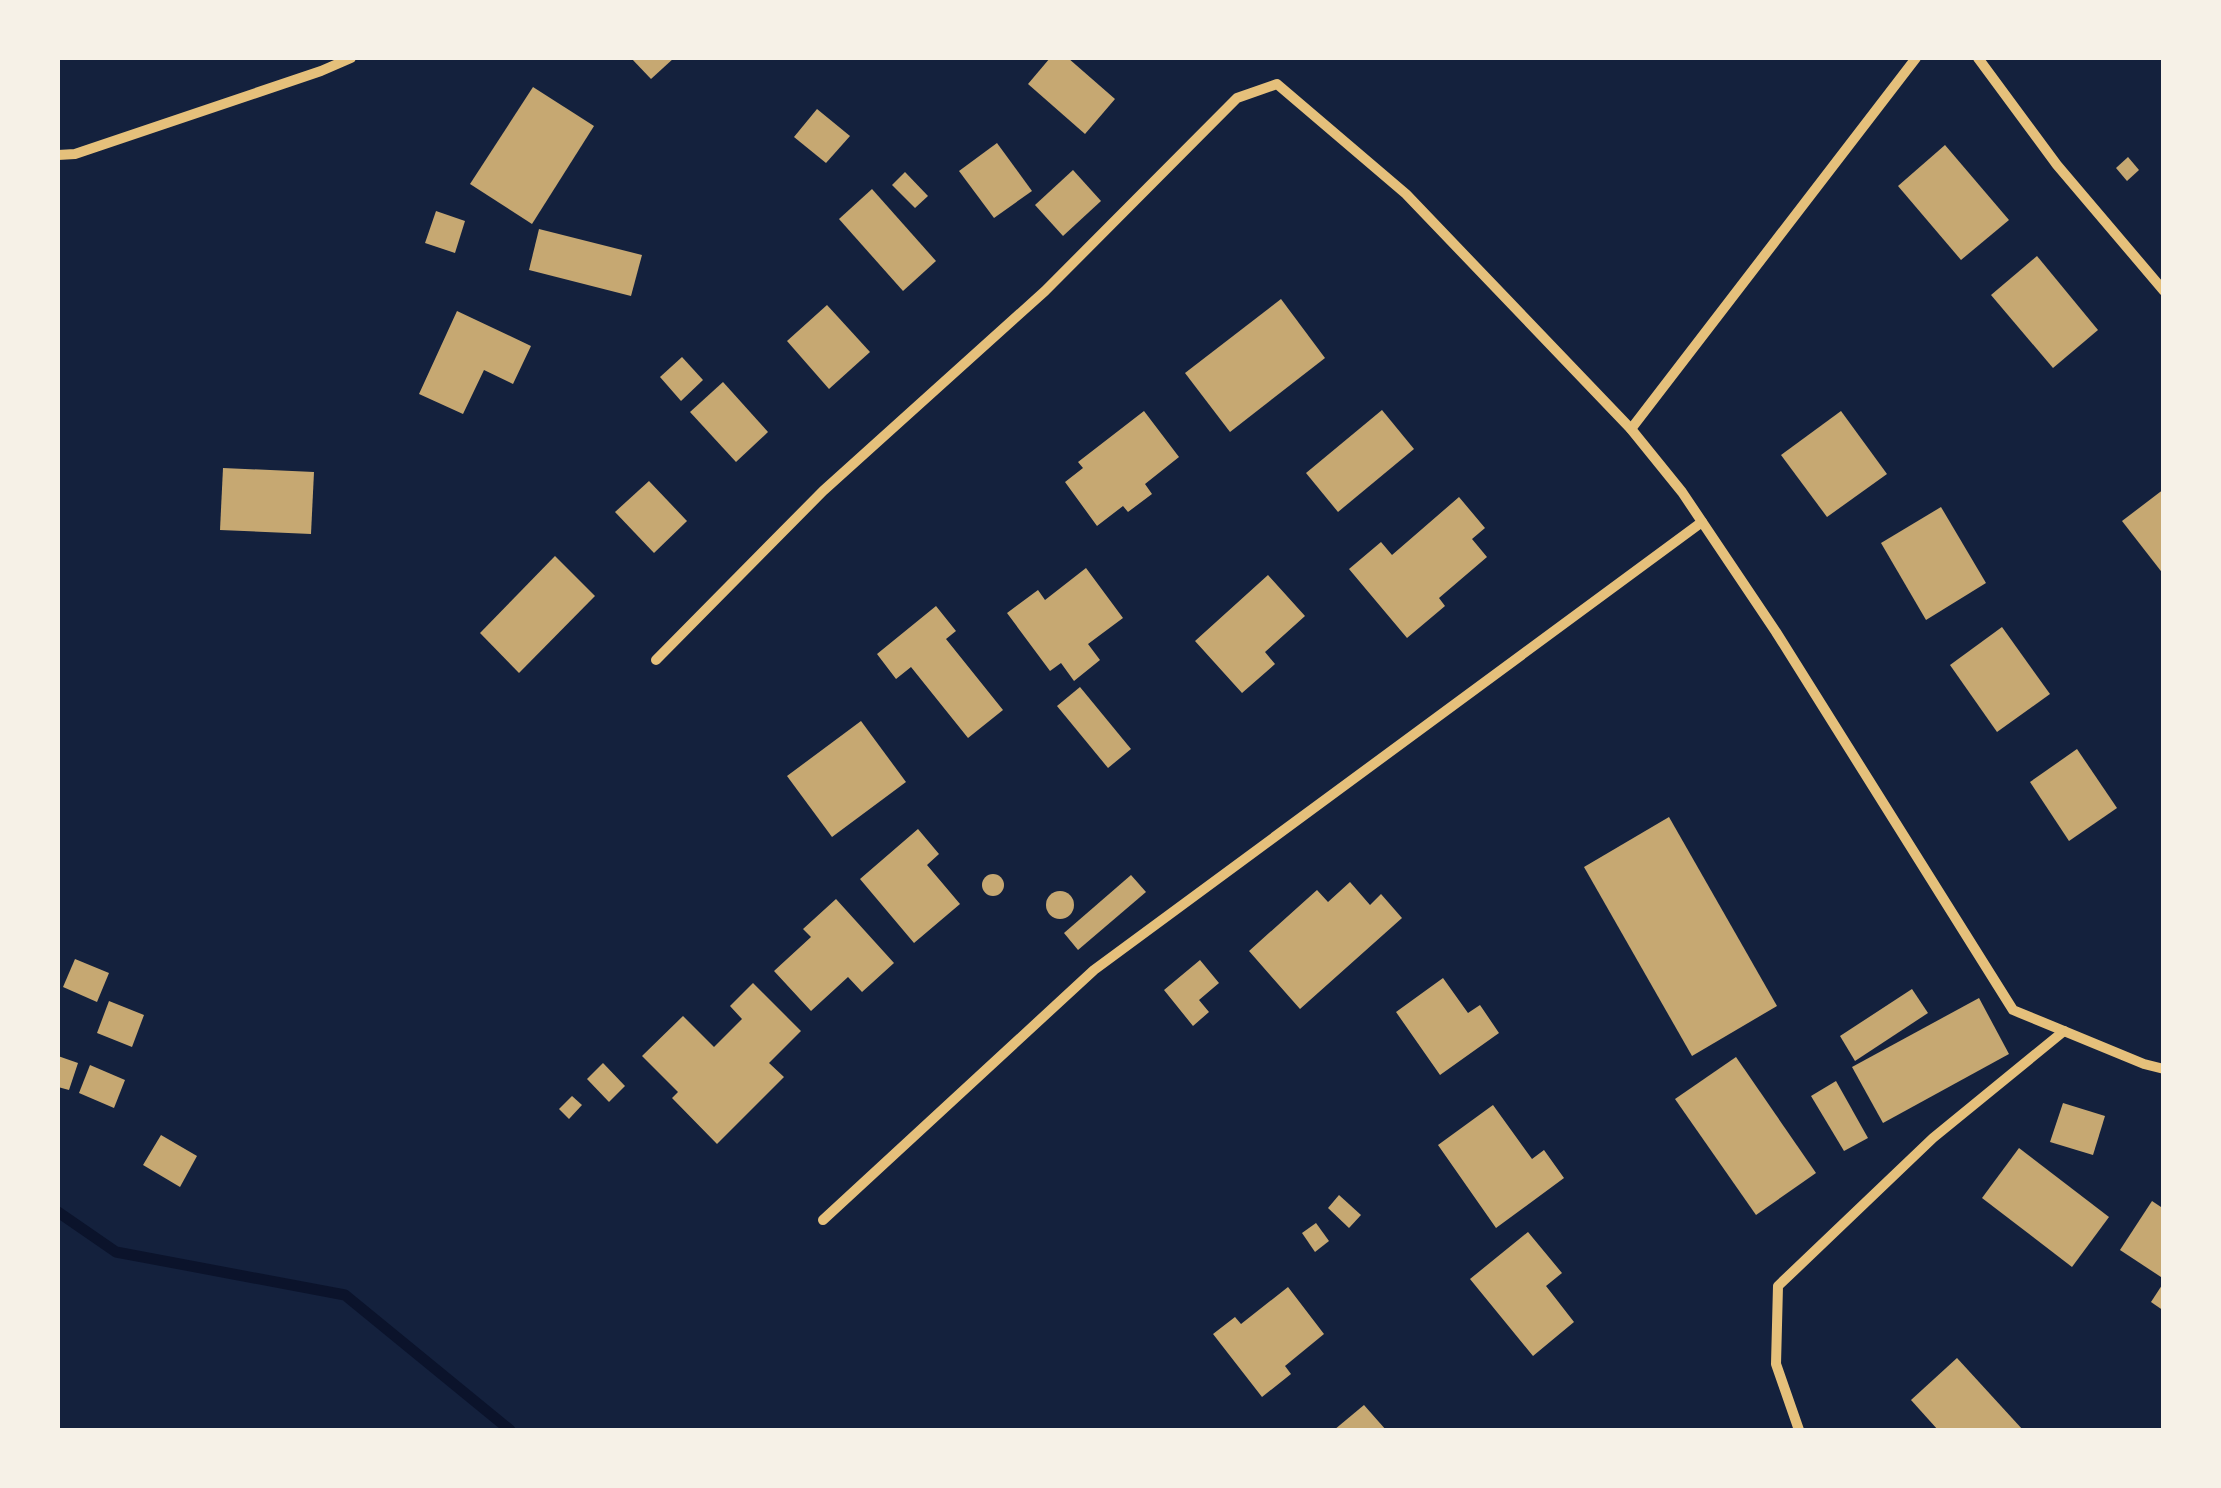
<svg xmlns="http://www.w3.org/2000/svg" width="2221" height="1488" font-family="'Zilla Slab',serif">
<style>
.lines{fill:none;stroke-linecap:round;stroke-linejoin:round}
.stream{stroke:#0b132b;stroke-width:11}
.building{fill:#c6a872}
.minor{stroke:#e5c07b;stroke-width:10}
</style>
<rect width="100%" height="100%" fill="#14213d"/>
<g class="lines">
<path class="stream" d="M 58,1212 L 116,1252 L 345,1295 L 510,1430"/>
</g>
<g class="building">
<path d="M 631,58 L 674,58 L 651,79 Z"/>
<path d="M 1050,58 L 1068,58 L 1115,99 L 1085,134 L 1028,84 Z"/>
<path d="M 533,87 L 594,126 L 532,224 L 470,184 Z"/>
<path d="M 817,109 L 850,136 L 826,163 L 794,137 Z"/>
<path d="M 997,143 L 1032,191 L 994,218 L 959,171 Z"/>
<path d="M 1945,145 L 2009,220 L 1961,260 L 1898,186 Z"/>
<path d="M 2128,157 L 2139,170 L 2127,181 L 2116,168 Z"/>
<path d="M 1073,170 L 1101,201 L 1063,236 L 1035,205 Z"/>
<path d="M 905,172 L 928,196 L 915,208 L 892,185 Z"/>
<path d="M 872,189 L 936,261 L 903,291 L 839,219 Z"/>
<path d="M 436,211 L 465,221 L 455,253 L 425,243 Z"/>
<path d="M 539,229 L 642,255 L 631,296 L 529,270 Z"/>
<path d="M 2037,256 L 2098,330 L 2053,368 L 1991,295 Z"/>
<path d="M 1281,299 L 1325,358 L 1230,432 L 1185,373 Z"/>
<path d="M 827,305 L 870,352 L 829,389 L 787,341 Z"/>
<path d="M 457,311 L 531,346 L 513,384 L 484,370 L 463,414 L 419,394 Z"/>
<path d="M 682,357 L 703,380 L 681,401 L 660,377 Z"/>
<path d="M 723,382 L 768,432 L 736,462 L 690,412 Z"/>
<path d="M 1382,410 L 1414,449 L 1338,512 L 1306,473 Z"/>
<path d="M 1144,411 L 1179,457 L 1145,484 L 1152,494 L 1128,512 L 1123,506 L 1097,526 L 1065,482 L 1083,468 L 1078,462 Z"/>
<path d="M 1841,411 L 1887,474 L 1827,517 L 1781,455 Z"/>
<path d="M 223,468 L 314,472 L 311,534 L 220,530 Z"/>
<path d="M 649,481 L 687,521 L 654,553 L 615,512 Z"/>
<path d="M 2164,489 L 2164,575 L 2122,521 Z"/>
<path d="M 1459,497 L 1485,528 L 1472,539 L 1487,557 L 1439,598 L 1445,606 L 1407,638 L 1349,569 L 1381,542 L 1392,555 Z"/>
<path d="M 1941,507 L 1986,583 L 1926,620 L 1881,543 Z"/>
<path d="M 555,556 L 595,596 L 519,673 L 480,633 Z"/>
<path d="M 1086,568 L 1123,618 L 1088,644 L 1100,660 L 1074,681 L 1061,663 L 1050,671 L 1007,613 L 1038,590 L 1045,600 Z"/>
<path d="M 1268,575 L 1305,616 L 1265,652 L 1275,664 L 1242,693 L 1195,641 Z"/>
<path d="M 936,606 L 956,631 L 946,639 L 1003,710 L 968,738 L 911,667 L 896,679 L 877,654 Z"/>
<path d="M 2002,627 L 2050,694 L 1997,732 L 1950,665 Z"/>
<path d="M 1080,687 L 1131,749 L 1108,768 L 1057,706 Z"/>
<path d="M 861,721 L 906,782 L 832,837 L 787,776 Z"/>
<path d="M 2077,749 L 2117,808 L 2069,841 L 2030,782 Z"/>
<path d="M 1669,817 L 1777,1006 L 1692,1056 L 1584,867 Z"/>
<path d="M 918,829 L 939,854 L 927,865 L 960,904 L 914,943 L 860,879 Z"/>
<circle cx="993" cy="885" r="11"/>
<path d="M 1131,875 L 1146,892 L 1078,950 L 1064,933 Z"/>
<path d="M 1350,882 L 1370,905 L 1381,894 L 1402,918 L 1300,1009 L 1249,951 L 1317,890 L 1328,902 Z"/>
<circle cx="1060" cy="905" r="14"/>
<path d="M 836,899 L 894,963 L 862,992 L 848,977 L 811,1011 L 774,971 L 811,937 L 803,929 Z"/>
<path d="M 75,959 L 109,973 L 97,1002 L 63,987 Z"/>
<path d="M 1200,960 L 1219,983 L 1199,1000 L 1209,1012 L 1193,1026 L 1164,990 Z"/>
<path d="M 1443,978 L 1468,1013 L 1480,1005 L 1499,1033 L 1440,1075 L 1396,1012 Z"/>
<path d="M 753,983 L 801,1031 L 769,1063 L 784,1077 L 717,1144 L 672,1098 L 678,1092 L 642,1056 L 683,1016 L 714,1047 L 742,1019 L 730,1006 Z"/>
<path d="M 1912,989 L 1928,1013 L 1855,1061 L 1840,1036 Z"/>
<path d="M 1979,998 L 2009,1054 L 1883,1123 L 1852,1067 Z"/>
<path d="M 109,1001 L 144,1015 L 132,1047 L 97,1033 Z"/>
<path d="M 58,1056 L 78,1063 L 69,1090 L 58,1087 Z"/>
<path d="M 1736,1057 L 1816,1173 L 1756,1215 L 1675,1099 Z"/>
<path d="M 603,1063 L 625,1086 L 609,1102 L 587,1079 Z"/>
<path d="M 90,1065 L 125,1080 L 114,1108 L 79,1093 Z"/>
<path d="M 1836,1081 L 1868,1138 L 1844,1151 L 1811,1096 Z"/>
<path d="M 572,1096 L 582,1105 L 569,1119 L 559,1109 Z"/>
<path d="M 2063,1103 L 2105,1116 L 2093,1155 L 2050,1142 Z"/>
<path d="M 1493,1105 L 1532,1159 L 1544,1150 L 1564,1178 L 1496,1228 L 1438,1145 Z"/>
<path d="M 161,1135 L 197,1156 L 180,1187 L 143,1165 Z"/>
<path d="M 2019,1148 L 2109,1217 L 2072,1267 L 1982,1198 Z"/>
<path d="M 1339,1195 L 1361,1215 L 1349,1228 L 1328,1208 Z"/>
<path d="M 2152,1201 L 2164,1209 L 2164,1279 L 2120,1250 Z"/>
<path d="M 1316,1223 L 1329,1241 L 1315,1252 L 1302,1233 Z"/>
<path d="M 1528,1232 L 1562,1273 L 1546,1286 L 1574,1322 L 1533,1356 L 1470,1279 Z"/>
<path d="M 2164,1282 L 2164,1311 L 2151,1302 Z"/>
<path d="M 1288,1287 L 1324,1334 L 1285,1366 L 1291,1374 L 1262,1397 L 1213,1334 L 1235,1317 L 1241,1324 Z"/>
<path d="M 1957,1358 L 2023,1430 L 1938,1430 L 1911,1400 Z"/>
<path d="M 1364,1405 L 1386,1430 L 1334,1430 Z"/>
</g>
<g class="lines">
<g class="minor">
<path d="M 1978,58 L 2057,165 L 2164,291"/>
<path d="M 58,155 L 75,154 L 321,71 L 351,58"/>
<path d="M 1631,429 L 1916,58"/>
<path d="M 656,660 L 823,491 L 1045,291 L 1237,98 L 1277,84 L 1406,194 L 1631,429 L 1682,492 L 1776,632 L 2013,1010 L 2144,1064 L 2164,1069"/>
<path d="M 823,1220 L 1094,970 L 1702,522"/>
<path d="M 1799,1430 L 1776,1364 L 1778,1286 L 1933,1138 L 2064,1031"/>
</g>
</g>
<rect width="2221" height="1488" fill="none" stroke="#f6f1e7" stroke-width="120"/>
</svg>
